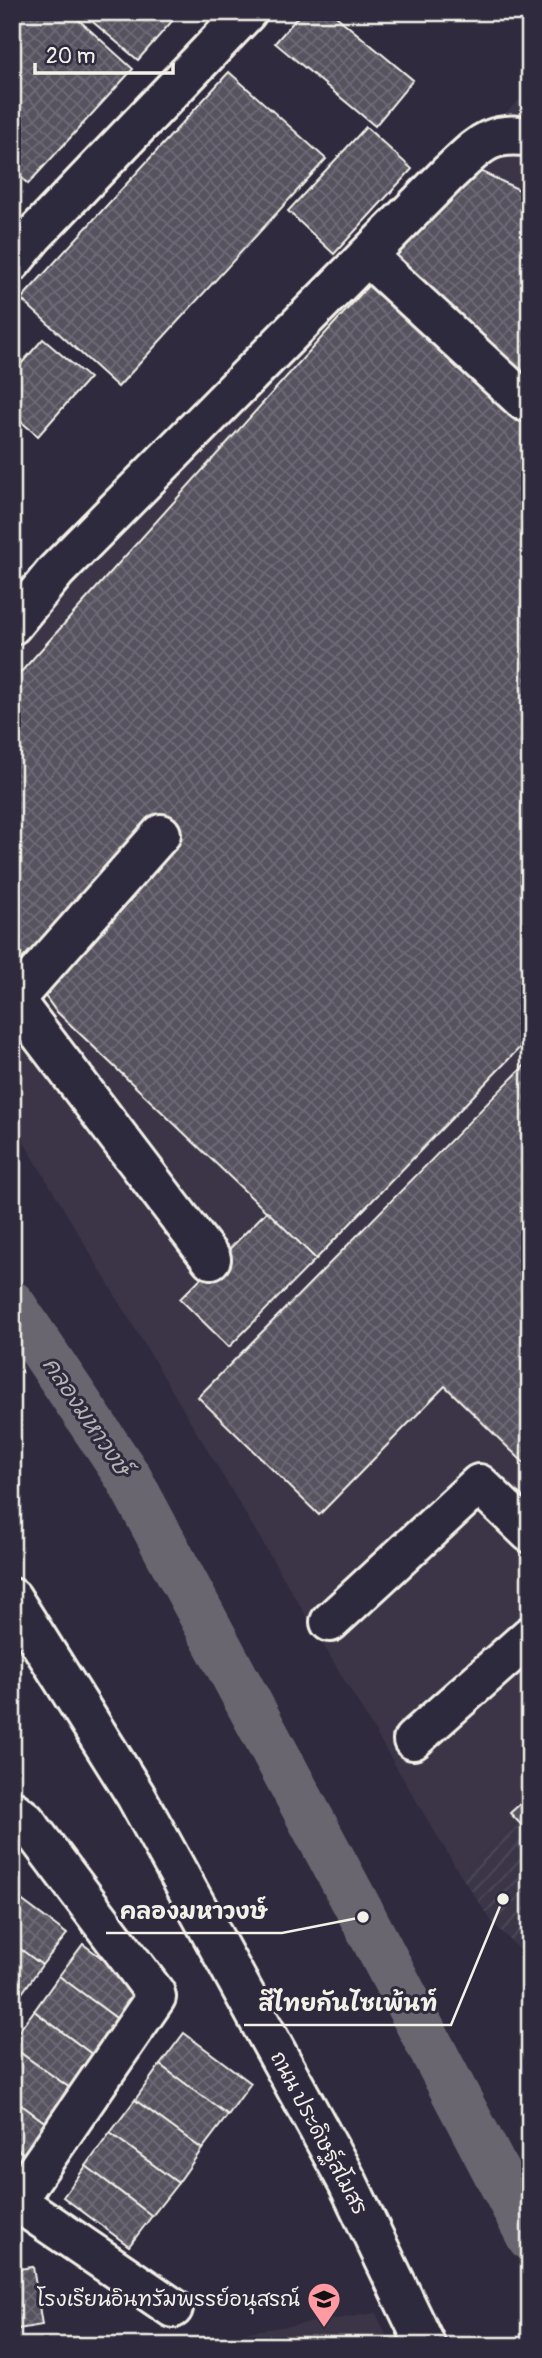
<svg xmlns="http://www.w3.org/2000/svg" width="542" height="2358" font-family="Pangolin,'Playpen Sans Thai',sans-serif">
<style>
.built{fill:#3b3647}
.industrial{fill:url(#industrial-furrows)}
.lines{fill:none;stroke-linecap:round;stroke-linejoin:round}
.canal{stroke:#6a6670;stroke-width:47}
.building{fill:url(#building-cross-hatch);stroke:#f4f1e8;stroke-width:2}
.minor-casing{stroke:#f4f1e8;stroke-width:44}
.minor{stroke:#2f2a3d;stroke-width:38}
.labels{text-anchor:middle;stroke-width:6;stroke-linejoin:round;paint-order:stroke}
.street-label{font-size:21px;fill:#f4f1e8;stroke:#2f2a3d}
.poi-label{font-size:21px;fill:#f4f1e8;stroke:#2f2a3d;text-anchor:end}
.water-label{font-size:23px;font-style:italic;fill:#b6b2b2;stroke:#2f2a3d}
.leader{fill:none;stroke:#f4f1e8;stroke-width:2.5}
.callout-dot{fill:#f4f1e8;stroke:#2f2a3d;stroke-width:2.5}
.callout-label{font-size:23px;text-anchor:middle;font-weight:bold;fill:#f4f1e8;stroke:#2f2a3d;stroke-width:6;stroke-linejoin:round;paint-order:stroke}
</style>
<defs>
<pattern id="industrial-furrows" width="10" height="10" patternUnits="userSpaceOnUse" patternTransform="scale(1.75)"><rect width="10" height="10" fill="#3b3647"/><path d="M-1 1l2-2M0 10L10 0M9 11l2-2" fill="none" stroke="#4e4a59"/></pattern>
<pattern id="building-cross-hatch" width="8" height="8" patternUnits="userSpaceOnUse" patternTransform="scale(1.75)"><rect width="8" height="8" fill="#56525f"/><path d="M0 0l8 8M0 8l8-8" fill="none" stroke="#6f6b76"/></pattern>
</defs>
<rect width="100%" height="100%" fill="#2f2a3d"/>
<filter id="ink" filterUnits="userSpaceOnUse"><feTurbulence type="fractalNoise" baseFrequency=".0143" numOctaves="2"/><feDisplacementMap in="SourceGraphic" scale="14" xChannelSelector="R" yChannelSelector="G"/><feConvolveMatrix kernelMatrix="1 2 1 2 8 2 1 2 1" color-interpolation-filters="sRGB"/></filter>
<g filter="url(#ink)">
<g class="built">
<path d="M 530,90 L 530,1810 L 461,1876 L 12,1122 L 12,589 L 103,490 Z"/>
<path d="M 376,2313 L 391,2346 L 154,2346 Z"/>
</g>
<path class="industrial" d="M 530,1810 L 530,1960 L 493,1923 L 461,1876 Z"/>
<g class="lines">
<path class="canal" d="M 12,1304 L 128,1477 L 363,1917 L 530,2237"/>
</g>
<g class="building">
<path d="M 12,12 L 70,12 L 133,69 L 28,184 L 12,169 Z"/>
<path d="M 81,12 L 180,12 L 138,60 Z"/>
<path d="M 302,12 L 331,12 L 413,80 L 375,126 L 275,43 Z"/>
<path d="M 229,72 L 326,159 L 118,387 L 21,299 Z"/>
<path d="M 366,127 L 412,169 L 334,254 L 288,211 Z"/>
<path d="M 474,168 L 530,195 L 530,1037 L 316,1259 L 55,1010 L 12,949 L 12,682 Z"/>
<path d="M 43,339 L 89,378 L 38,436 L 12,414 L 12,374 Z"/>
<path d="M 530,1060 L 530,1469 L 445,1386 L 319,1515 L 198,1397 Z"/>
<path d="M 267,1211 L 316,1259 L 229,1347 L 180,1299 Z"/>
<path d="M 530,1795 L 530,1834 L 510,1813 Z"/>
<path d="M 12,1893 L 67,1934 L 42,1965 L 12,1943 Z"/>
<path d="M 12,1943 L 42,1965 L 17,2000 L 12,1997 Z"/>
<path d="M 83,1944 L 150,1994 L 127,2026 L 59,1976 Z"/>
<path d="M 59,1976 L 127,2026 L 101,2061 L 34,2011 Z"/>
<path d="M 34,2011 L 101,2061 L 77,2093 L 12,2047 L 12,2040 Z"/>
<path d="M 184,2033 L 251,2083 L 228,2115 L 160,2065 Z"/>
<path d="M 12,2047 L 77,2093 L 51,2127 L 12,2098 Z"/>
<path d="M 160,2065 L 228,2115 L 202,2149 L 135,2100 Z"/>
<path d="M 12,2098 L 51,2127 L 28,2157 L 12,2145 Z"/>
<path d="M 135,2100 L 202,2149 L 178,2183 L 110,2133 Z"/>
<path d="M 110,2133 L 178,2183 L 152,2216 L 86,2166 Z"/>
<path d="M 86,2166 L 152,2216 L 129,2246 L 63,2197 Z"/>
<path d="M 33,2267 L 42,2325 L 12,2330 L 12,2270 Z"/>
</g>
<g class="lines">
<defs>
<g id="minor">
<path d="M 367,256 L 524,401"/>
<path d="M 12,262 L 33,236 L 247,12"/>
<path d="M 12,625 L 56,571 L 448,174 C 477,148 487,130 530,137"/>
<path d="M 12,997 L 211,1259"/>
<path d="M 14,1000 L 161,834"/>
<path d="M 12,1598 L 136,1796 L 347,2181 L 426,2346"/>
<path d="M 330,1622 L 479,1484 L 530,1533"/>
<path d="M 413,1740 L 530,1636"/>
<path d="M 12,1810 L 25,1820 L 155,1993 L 156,1997 L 16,2201 L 12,2199"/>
<path d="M 16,2201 L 173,2308"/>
</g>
</defs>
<use href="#minor" class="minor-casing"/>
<use href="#minor" class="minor"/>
</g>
</g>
<defs>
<symbol id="school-pin" viewBox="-11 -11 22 30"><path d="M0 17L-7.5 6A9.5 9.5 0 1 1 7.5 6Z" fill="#ff9aa2" stroke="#2f2a3d"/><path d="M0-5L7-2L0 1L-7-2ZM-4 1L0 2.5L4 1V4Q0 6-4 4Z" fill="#111"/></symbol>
</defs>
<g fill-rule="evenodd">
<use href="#school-pin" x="305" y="2280" width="38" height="52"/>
</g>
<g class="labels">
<g class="street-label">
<text transform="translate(319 2133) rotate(62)" y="7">ถนน ประดิษฐ์สโมสร</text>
</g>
<g class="poi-label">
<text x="300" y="2306">โรงเรียนอินทรัมพรรย์อนุสรณ์</text>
</g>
<g class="water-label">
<text transform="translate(87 1416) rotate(56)" y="8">คลองมหาวงษ์</text>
</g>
</g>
<path class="leader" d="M363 1917L282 1933H106M503 1899L451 2025H244"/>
<g class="callout-dot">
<circle cx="363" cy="1917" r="7"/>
<circle cx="503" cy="1899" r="7"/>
</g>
<g class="callout-label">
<text x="194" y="1919">คลองมหาวงษ์</text>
<text x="348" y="2011">สีไทยกันไซเพ้นท์</text>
</g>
<rect width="542" height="2358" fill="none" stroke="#2f2a3d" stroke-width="42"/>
<rect x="21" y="21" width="500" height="2316" fill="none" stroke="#f4f1e8" stroke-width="2.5" filter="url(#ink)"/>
<path d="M35 63v10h138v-10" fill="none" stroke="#f4f1e8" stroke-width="3.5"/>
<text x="46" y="63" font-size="21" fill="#f4f1e8" stroke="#2f2a3d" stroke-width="5" paint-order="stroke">20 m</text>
</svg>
